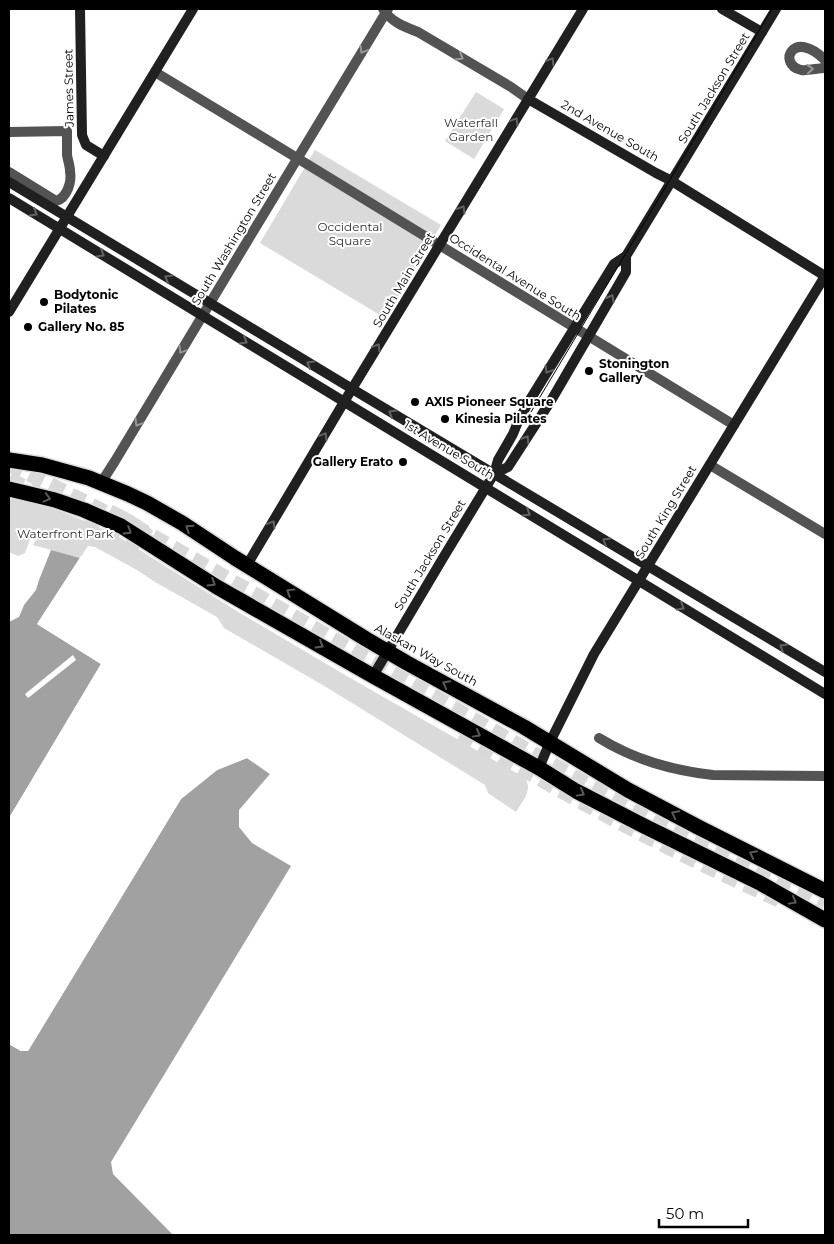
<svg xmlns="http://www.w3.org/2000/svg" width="834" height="1244" font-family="Montserrat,sans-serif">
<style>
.green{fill:#dadada}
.water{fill:#a1a1a1}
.pier{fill:#fff}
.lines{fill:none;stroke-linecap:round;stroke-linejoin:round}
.highway-tunnel{stroke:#d9d9d9;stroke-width:15;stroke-dasharray:15 8;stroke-linecap:butt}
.highway-casing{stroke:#dbdbdb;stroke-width:18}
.street{stroke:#535353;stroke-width:10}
.secondary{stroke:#202020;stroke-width:10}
.highway{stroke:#000;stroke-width:15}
.tram{stroke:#000;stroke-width:1}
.oneway{stroke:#989898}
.oneway2{stroke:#636363}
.oneway3{stroke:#595959}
.poi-dot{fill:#000;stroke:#fff;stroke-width:2}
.labels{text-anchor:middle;stroke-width:4;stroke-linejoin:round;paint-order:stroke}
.street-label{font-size:12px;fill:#000;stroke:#fff}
.park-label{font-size:12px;fill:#313131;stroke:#fff}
.poi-label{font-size:12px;font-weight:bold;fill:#000;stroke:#fff;text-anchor:start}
</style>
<rect width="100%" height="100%" fill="#fff"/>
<g class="green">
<path d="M 476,92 L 504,109 L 474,159 L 445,141 Z"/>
<path d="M 315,150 L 441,225 L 385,318 L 260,243 Z"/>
<path d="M 9,497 C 47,504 84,519 119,537 L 240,613 L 345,675 L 525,778 C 533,791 523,800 516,812 L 488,793 L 485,785 L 326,687 L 224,628 L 217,617 L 155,582 L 137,570 L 95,547 L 88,546 L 80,558 L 33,545 L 40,533 L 33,531 L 25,553 L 18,556 L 9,552 Z"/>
<path d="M 113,505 C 127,512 142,519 153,531 L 151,535 L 109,512 Z"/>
</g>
<g class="water">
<path d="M 51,550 L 80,558 L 37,624 L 101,664 L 9,818 L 9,622 L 19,617 L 24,605 L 36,590 L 39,580 Z"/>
<path d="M 247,758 L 270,774 L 239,810 L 239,827 L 252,843 L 291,866 L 111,1162 L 113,1174 L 173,1235 L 9,1235 L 9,1044 L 21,1051 L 28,1051 L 181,799 L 217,770 Z"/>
</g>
<g class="pier">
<path d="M 81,556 L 82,560 L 41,623 L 102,662 L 104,664 L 11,819 L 9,820 L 9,818 L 101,664 L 37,624 Z"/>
<path d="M 73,655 L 76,660 L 28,698 L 25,694 Z"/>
<path d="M 247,756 L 271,772 L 270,774 L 247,758 L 217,770 L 181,799 L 28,1051 L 21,1051 L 9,1044 L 9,1041 L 21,1049 L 26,1048 L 179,798 L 216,768 Z"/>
</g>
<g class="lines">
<g class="highway-tunnel">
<path d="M 9,464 L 147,533 L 202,564 L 613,799 L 667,829 L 720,855 L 825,903"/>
<path d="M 9,479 L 34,492"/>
<path d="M 86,518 L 142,546"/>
<path d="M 461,733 C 564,795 670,851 779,900"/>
</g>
<defs>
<g id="highway">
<path d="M 9,460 L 42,465 L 89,478 L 128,494 L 147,503 L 182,523 L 235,558 L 366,639 L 407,663 L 524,727 L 628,790 L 698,827 L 825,891"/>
<path d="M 9,489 L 55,500 L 84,510 L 121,526 L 217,587 L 373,676 L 539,768 L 576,791 L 644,826 L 760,883 L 825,920"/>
</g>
</defs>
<use href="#highway" class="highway-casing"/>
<g class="street">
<path d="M 383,9 C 391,22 405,27 418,32 L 511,87 L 528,99"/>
<path d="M 825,60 C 793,28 777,64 801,70 C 808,71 818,68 825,68"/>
<path d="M 155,72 L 297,158 L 734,425"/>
<path d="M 9,132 L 67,131 C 67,139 67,147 67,155 C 68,161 70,166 70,171 C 72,182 67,198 56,201 L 9,172"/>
<path d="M 710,465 L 825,534"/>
<path d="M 101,483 L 115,461 L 251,235 L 388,9"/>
<path d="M 599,738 C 635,760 671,770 713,775 L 825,776"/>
</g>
<g class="secondary">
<path d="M 80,9 L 82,135 L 86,145 L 104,156"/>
<path d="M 722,9 L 762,32"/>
<path d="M 528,99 L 656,173 L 670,180 L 825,276 L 594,654 L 550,742 L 539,768"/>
<path d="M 9,182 L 364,396 L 825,672"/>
<path d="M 9,198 L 825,694"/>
<path d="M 9,312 L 193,9"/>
<path d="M 494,474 L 508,467 L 552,399 L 626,272 L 626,256"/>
<path d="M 247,565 L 344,402 L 583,9"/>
<path d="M 373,676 L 443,558 L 494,474 L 498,460 L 513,434 L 517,424 L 528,403 L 614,264 L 626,256 L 776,9"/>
</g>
<use href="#highway" class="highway"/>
<path class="tram" d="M 531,412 L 772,9"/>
</g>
<defs><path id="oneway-chevron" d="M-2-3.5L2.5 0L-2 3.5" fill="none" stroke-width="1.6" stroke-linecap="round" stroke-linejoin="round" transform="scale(1.25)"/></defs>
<g class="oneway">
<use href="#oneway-chevron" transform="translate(363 50) rotate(121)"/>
<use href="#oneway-chevron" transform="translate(460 57) rotate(31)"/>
<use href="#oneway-chevron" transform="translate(810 69) rotate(-4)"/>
<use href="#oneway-chevron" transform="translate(182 350) rotate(121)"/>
<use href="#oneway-chevron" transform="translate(138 423) rotate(121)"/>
</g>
<g class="oneway2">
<use href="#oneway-chevron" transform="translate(551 61) rotate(-59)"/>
<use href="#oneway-chevron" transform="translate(515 121) rotate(-59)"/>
<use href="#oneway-chevron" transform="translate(462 209) rotate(-59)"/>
<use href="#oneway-chevron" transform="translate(34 213) rotate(31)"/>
<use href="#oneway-chevron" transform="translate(101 254) rotate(31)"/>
<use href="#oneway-chevron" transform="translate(168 278) rotate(-149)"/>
<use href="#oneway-chevron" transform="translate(611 298) rotate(-60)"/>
<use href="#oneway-chevron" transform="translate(244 341) rotate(31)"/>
<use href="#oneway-chevron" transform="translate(377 347) rotate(-59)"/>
<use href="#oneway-chevron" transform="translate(310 364) rotate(-149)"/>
<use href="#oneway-chevron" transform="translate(548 370) rotate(121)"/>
<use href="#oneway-chevron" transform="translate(392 413) rotate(-149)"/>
<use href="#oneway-chevron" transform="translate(324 436) rotate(-59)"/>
<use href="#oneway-chevron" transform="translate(526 439) rotate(-57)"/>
<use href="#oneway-chevron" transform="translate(527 513) rotate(32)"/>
<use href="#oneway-chevron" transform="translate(272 524) rotate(-59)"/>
<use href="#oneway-chevron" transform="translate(606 541) rotate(-149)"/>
<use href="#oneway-chevron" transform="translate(681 607) rotate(31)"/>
<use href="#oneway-chevron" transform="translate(783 647) rotate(-149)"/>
</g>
<g class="oneway3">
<use href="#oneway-chevron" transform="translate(47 498) rotate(15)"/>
<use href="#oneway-chevron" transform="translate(189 528) rotate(-147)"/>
<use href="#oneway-chevron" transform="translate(128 531) rotate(32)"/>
<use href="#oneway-chevron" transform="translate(212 583) rotate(32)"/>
<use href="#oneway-chevron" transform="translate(290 592) rotate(-148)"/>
<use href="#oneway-chevron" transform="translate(320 645) rotate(30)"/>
<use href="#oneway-chevron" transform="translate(446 684) rotate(-152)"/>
<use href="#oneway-chevron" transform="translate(477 734) rotate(29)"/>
<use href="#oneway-chevron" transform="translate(581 793) rotate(29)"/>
<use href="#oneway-chevron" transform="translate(675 814) rotate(-152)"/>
<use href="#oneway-chevron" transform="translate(753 854) rotate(-153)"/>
<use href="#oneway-chevron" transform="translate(793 901) rotate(29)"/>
</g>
<g class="poi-dot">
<circle cx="44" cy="302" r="5"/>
<circle cx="28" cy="327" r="5"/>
<circle cx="589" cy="371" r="5"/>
<circle cx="415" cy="402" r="5"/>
<circle cx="445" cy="419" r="5"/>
<circle cx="403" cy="462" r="5"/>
</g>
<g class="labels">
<g class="street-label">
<text transform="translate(69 88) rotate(-91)" y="4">James Street</text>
<text transform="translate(714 88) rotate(-59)" y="4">South Jackson Street</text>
<text transform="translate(610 131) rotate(30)" y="4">2nd Avenue South</text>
<text transform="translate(234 239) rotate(-59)" y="4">South Washington Street</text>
<text transform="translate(515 277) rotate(32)" y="4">Occidental Avenue South</text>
<text transform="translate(404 280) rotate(-59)" y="4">South Main Street</text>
<text transform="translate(449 450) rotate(31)" y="4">1st Avenue South</text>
<text transform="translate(666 512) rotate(-59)" y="4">South King Street</text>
<text transform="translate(430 555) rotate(-59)" y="4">South Jackson Street</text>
<text transform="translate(426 655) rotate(29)" y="4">Alaskan Way South</text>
</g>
<g class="park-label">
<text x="471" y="127">Waterfall<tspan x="471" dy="14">Garden</tspan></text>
<text x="350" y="231">Occidental<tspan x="350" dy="14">Square</tspan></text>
<text x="65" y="538">Waterfront Park</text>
</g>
<g class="poi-label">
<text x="54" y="299">Bodytonic<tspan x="54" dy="14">Pilates</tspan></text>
<text x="38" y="331">Gallery No. 85</text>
<text x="599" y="368">Stonington<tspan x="599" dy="14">Gallery</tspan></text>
<text x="425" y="406">AXIS Pioneer Square</text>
<text x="455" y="423">Kinesia Pilates</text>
<text x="393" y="466" text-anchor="end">Gallery Erato</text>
</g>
</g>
<rect width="834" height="1244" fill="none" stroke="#000000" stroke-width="20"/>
<path d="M659 1219v8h89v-8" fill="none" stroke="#000000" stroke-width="2.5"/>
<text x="666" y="1219" font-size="15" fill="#000000" stroke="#ffffff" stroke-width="4" paint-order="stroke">50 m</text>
</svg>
